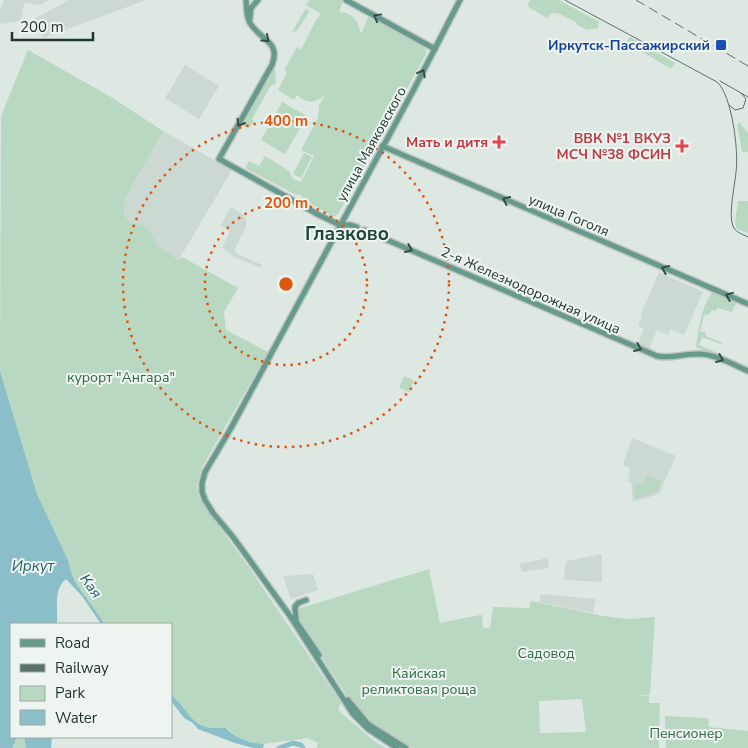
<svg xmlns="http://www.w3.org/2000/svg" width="748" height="748" font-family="'Nunito Sans',sans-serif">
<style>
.built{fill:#ccd8d2}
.green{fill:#b8d8c1;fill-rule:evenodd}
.water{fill:#8abfc9}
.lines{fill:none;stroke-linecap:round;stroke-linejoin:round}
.river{stroke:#8abfc9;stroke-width:5}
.major-casing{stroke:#bcc3c1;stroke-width:8}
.major{stroke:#669a8c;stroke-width:5}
.tram{stroke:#5b726c;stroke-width:1}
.rail{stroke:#5b726c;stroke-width:1;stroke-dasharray:10 5;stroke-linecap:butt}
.oneway{stroke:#324f47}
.ring{fill:none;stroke:#de570e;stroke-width:2.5;stroke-dasharray:2.5 5}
.transit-dot{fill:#1a4fb4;stroke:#eef5f1;stroke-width:2}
.health-dot{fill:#e0444e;stroke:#eef5f1;stroke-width:2}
.labels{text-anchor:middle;stroke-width:4;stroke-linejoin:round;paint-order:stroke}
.transit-label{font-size:14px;font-weight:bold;fill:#164399;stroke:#eef5f1;text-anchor:end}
.health-label{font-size:14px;font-weight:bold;fill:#be3a42;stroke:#eef5f1;text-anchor:end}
.street-label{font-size:14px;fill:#213630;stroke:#eef5f1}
.park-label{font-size:14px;fill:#2f6845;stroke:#eef5f1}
.water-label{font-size:15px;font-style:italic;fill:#225f6b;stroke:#eef5f1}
.district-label{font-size:19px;font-weight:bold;fill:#1f463c;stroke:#eef5f1}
.centre{fill:#de570e;stroke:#eef5f1;stroke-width:2.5}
.ring-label{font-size:15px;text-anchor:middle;font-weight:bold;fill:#de570e;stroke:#eef5f1;stroke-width:4;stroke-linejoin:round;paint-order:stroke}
</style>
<rect width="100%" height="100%" fill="#dee8e3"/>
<g class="built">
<path d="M 4,0 L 49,0 L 40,5 L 24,3 L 21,21 L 0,24 L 0,11 Z"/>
<path d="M 69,0 L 146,0 L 43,38 L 34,19 Z"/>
<path d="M 185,65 L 219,86 L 199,119 L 165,98 Z"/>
<path d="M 163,131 L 232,170 L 178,261 L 159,247 L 147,227 L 132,223 L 124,215 L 125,199 Z"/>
<path d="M 231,207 L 242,214 L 246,220 L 246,227 L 235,249 L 236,253 L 262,265 L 261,268 L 234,257 L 222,248 L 229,233 L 229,231 L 221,225 Z"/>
<path d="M 659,272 L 703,292 L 684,335 L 670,329 L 668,335 L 657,330 L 649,349 L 638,344 L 644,329 L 638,326 L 642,317 L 640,316 Z"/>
<path d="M 632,438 L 676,456 L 659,494 L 633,502 L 631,482 L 628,482 L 630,469 L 623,464 Z"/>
<path d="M 602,554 L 602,582 L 564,580 L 566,561 Z"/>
<path d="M 548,558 L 549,568 L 522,572 L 519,564 Z"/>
<path d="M 313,574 L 318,590 L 291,599 L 283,576 Z"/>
<path d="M 541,594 L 596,599 L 593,613 L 539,602 Z"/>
</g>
<g class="green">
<path d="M 309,0 L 342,0 L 343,1 L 339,12 C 354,13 358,21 361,34 L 369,16 L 423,46 L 426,50 L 426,54 L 338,214 L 335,216 L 332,216 L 303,199 L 302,196 L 298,194 L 296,195 L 245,168 L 249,161 L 259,166 L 265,156 L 289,171 L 293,179 L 301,182 L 314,156 L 301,150 L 318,118 L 319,105 L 325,95 C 314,104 307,104 297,95 L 294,100 L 278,90 L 287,72 L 284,70 L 297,47 L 301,50 L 315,22 L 321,14 L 306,5 Z"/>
<path d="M 530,0 L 559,0 L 599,22 L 598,28 L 587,30 L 577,25 L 577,23 L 560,14 L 552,13 L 547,18 L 527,6 Z"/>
<path d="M 306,8 L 309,12 L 297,31 L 292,32 Z"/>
<path d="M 630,37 L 675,63 L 671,69 L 626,42 Z"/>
<path d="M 28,50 L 111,97 L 163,131 L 125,199 L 124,215 L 132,223 L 147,227 L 159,247 L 178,260 L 182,257 L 238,288 L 224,312 L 226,330 L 268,352 L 202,467 L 197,485 L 198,495 L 207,509 L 250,569 L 341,703 L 338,710 L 374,741 L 386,748 L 316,748 L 318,743 L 308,738 L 264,744 L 249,742 L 237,737 L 228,729 L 211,729 L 202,726 L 192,720 L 172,695 L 171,624 L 105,624 L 77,585 L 72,574 L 68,560 L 37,494 L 0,371 L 1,116 Z"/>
<path d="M 273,68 L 275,70 L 276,83 L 270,87 L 252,119 L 254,121 L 249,129 L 242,125 Z"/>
<path d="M 282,102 L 307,116 L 285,154 L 261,140 Z"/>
<path d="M 740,123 L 748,133 L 748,152 L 742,152 L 737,124 Z"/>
<path d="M 304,153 L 312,157 L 301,178 L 293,174 Z"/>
<path d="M 738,201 L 748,201 L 748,233 L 737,229 L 735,223 Z"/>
<path d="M 713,291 L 737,301 L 732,312 L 717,308 L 716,311 L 712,310 L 710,314 L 704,315 L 700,331 L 706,333 L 706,336 L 722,343 L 723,345 L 702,337 L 699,345 L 720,354 L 719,357 L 696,347 C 699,327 701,307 713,291 Z"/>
<path d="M 404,376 L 414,380 L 409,392 L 399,388 Z"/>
<path d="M 647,476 L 661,481 L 657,491 L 635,499 L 635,485 L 644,483 Z"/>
<path d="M 429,569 L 440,623 L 480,615 L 482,615 L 483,628 L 490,628 L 493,607 L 529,608 L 531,601 L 603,616 L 629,619 L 655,617 L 650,695 L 633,696 L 649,696 L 649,703 L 660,703 L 659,748 L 412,748 L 371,722 L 351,702 L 310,639 L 294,610 ZM 582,699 L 586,732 L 540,733 L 539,701 Z"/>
<path d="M 665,716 L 708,718 L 709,727 L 748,731 L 748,748 L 666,748 Z"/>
<path d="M 17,737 L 24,737 L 26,748 L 12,748 Z"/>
</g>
<g class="water">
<path d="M 0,371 L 37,494 L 68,560 L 72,575 L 77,585 L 105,624 L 101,624 L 82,596 L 66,579 C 53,589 58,609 57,624 L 11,624 L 11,737 L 17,737 L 12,748 L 0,748 Z"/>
<path d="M 171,693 C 174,698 178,701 181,705 C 197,725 199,729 225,728 L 237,737 L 249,742 L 264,744 L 263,748 L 253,748 L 232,742 L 198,729 L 193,723 L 184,718 L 171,701 Z"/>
<path d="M 24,737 L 52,737 L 51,748 L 26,748 Z"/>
</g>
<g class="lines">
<path class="river" d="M 279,748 L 293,743 L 301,745 L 303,748"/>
<defs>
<g id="major">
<path d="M 246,0 C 247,8 246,16 250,23 C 261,41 281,41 272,65 L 219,159 L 319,215 L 340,225 L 351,225 L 357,227"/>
<path d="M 346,0 L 435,49"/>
<path d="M 250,18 L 251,8 L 258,0"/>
<path d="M 382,146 L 748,304"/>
<path d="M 364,230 L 657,356 C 671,359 682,354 696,354 C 714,353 732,364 748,371"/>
<path d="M 292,618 L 297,623 L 319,655"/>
<path d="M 296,620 L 295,607 L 298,603 L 306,600"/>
<path d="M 348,700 L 368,724 L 406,748"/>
<path d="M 397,748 L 368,729 L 353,714 L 290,616 L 233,537 L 213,513 L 205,500 L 202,492 L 202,483 L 205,472 L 231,428 L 413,91 L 460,0"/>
</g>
</defs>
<use href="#major" class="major-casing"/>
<use href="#major" class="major"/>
<g class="tram">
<path d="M 565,0 L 717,82 C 732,95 739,152 736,172 C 735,184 728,215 733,226 C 735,232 742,234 748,237"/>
<path d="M 720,81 L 748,97"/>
<path d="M 729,105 L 735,110 L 743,108 L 746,99 L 741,93"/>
</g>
<path class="rail" d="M 636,0 L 748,66"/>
</g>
<defs><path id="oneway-chevron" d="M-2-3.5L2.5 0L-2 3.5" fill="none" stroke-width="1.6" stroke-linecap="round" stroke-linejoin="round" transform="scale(1.25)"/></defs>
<g class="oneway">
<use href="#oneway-chevron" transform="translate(377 17) rotate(-151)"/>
<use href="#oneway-chevron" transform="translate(266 39) rotate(42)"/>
<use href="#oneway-chevron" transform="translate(422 73) rotate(-62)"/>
<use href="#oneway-chevron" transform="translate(240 123) rotate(120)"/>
<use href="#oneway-chevron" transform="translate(506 200) rotate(-156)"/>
<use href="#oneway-chevron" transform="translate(409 249) rotate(23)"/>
<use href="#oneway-chevron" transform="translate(665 269) rotate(-157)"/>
<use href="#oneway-chevron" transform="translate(729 296) rotate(-158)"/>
<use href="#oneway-chevron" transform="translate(638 348) rotate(23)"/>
<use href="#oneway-chevron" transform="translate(720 359) rotate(23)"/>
</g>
<g class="ring">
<circle cx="286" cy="284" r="81"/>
<circle cx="286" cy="284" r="163"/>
</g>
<rect class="transit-dot" x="715" y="39" width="12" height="12" rx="2.5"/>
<g class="health-dot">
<path d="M496.5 134.5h5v5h5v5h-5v5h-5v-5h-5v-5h5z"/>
<path d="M679.5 138.5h5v5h5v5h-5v5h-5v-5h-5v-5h5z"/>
</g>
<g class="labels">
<g class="transit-label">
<text x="710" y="50">Иркутск-Пассажирский</text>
</g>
<g class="health-label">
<text x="671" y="143">ВВК №1 ВКУЗ<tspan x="671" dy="16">МСЧ №38 ФСИН</tspan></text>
<text x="488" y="147">Мать и дитя</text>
</g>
<g class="street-label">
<text transform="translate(371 144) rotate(-61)" y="5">улица Маяковского</text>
<text transform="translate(569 215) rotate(23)" y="5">улица Гоголя</text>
<text transform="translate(531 290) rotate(24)" y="5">2-я Железнодорожная улица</text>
</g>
<g class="park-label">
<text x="121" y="382">курорт "Ангара"</text>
<text x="546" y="658">Садовод</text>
<text x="419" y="678">Кайская<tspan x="419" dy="16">реликтовая роща</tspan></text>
<text x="686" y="738">Пенсионер</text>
</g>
<g class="water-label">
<text x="33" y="571">Иркут</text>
<text transform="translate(91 586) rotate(54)" y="5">Кая</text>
</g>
<g class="district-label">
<text x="347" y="240">Глазково</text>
</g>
</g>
<circle cx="286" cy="284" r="8" class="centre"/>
<g class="ring-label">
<text x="286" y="126">400 m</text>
<text x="286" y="208">200 m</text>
</g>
<rect x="10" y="623" width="162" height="115" fill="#eef5f1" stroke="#9ca9a4"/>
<rect x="20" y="639" width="25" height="8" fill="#669a8c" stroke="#9ca9a4"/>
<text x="55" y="648" font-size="15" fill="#213630">Road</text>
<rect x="20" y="664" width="25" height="8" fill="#5b726c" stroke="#9ca9a4"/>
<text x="55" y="673" font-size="15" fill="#213630">Railway</text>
<rect x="20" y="686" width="25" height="15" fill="#b8d8c1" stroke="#9ca9a4"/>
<text x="55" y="698" font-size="15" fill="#213630">Park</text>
<rect x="20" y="710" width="25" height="15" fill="#8abfc9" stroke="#9ca9a4"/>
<text x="55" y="723" font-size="15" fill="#213630">Water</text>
<path d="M12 32v8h81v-8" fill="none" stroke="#213630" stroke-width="2.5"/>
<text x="20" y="32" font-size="15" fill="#213630" stroke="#eef5f1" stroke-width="4" paint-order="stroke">200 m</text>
</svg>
